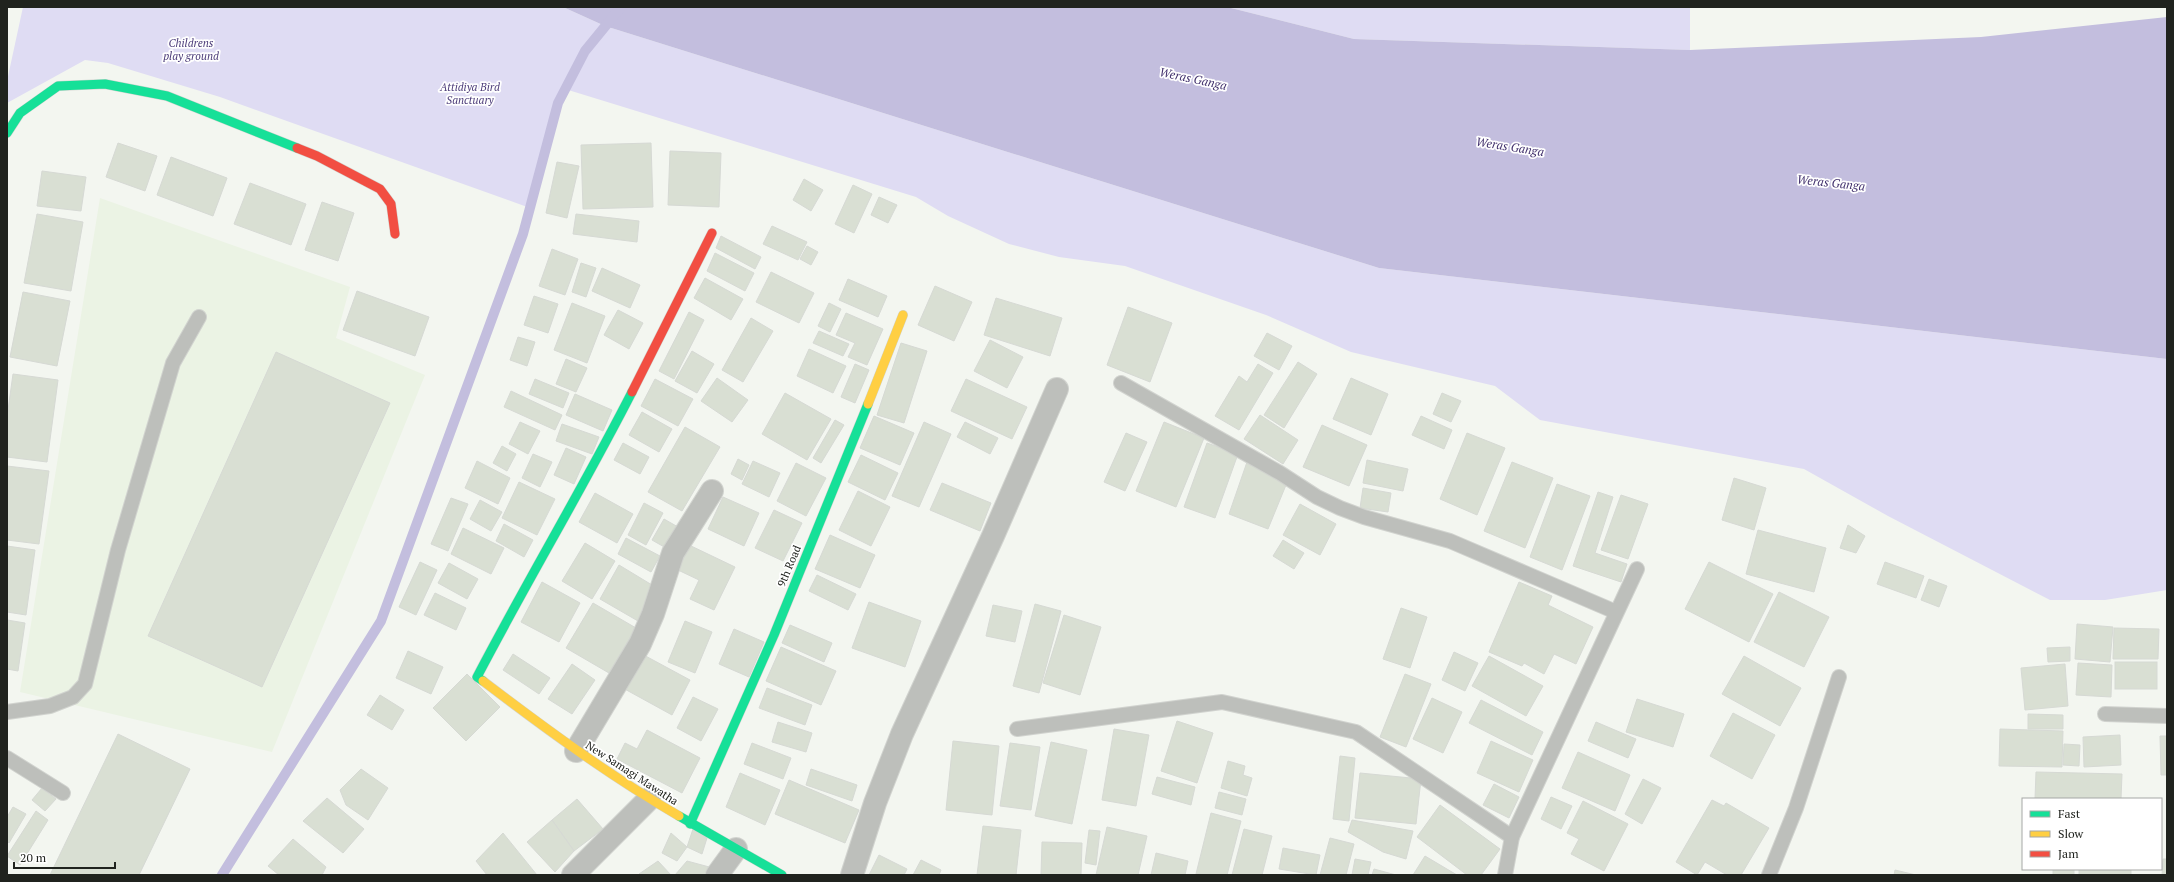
<svg xmlns="http://www.w3.org/2000/svg" width="2174" height="882" viewBox="0 0 2174 882" font-family="'PT Serif',serif">
  <rect width="100%" height="100%" fill="#f3f6f0"/>
  <path fill="#ebf3e4" d="M100,198l250,89 -14,51 89,37 -153,377 -252,-60z"/>
  <g fill="#dfdcf3">
    <path d="M23,7h540l42,19 774,242 788,91v231l-62,10h-55l-162,-84 -84,-47 -264,-49 -45,-34 -144,-34 -85,-37 -141,-49 -66,-9 -50,-13 -61,-28 -32,-19 -351,-108 -7,14 -28,105 -310,-111 -112,-34 -23,-3 -78,43v-22z"/>
    <path d="M1227,7h463v43l-336,-11z"/>
  </g>
  <path fill="#c3bede" d="M563,7h664l127,32 336,11 291,-13 186,-20v342l-788,-91 -774,-242z"/>
  <g fill="none" stroke-linecap="round" stroke-linejoin="round">
    <path stroke="#c3bede" stroke-width="10" d="M222,875l159,-254 142,-387 35,-131 27,-52 36,-44"/>
  </g>
  <g fill="#d9dfd3" stroke="#d6d9d4">
    <path d="M118,143l39,13 -12,35 -39,-14z"/>
    <path d="M651,143l2,64 -70,2 -2,-64z"/>
    <path d="M670,151l51,2 -2,54 -51,-2z"/>
    <path d="M171,157l56,21 -14,38 -56,-21z"/>
    <path d="M557,162l22,4 -12,52 -21,-5z"/>
    <path d="M42,171l44,6 -5,34 -44,-5z"/>
    <path d="M804,179l19,11 -12,21 -18,-11z"/>
    <path d="M250,183l56,21 -15,41 -57,-21z"/>
    <path d="M853,185l19,9 -18,39 -19,-9z"/>
    <path d="M879,197l18,8 -9,18 -17,-8z"/>
    <path d="M322,202l32,11 -16,48 -33,-11z"/>
    <path d="M37,214l46,8 -12,69 -47,-8z"/>
    <path d="M576,214l63,7 -2,21 -64,-8z"/>
    <path d="M772,226l35,16 -9,18 -35,-16z"/>
    <path d="M721,236l40,21 -6,12 -39,-21z"/>
    <path d="M807,246l11,6 -7,13 -11,-6z"/>
    <path d="M552,249l26,10 -13,36 -26,-9z"/>
    <path d="M715,253l39,20 -9,18 -38,-20z"/>
    <path d="M581,263l15,5 -10,29 -14,-5z"/>
    <path d="M602,268l38,17 -10,23 -38,-17z"/>
    <path d="M771,272l43,21 -15,30 -43,-21z"/>
    <path d="M705,278l38,21 -12,21 -37,-22z"/>
    <path d="M848,279l39,17 -9,21 -39,-17z"/>
    <path d="M935,286l37,16 -18,39 -36,-16z"/>
    <path d="M357,291l72,26 -14,39 -72,-26z"/>
    <path d="M23,292l47,9 -13,65 -47,-9z"/>
    <path d="M534,296l24,8 -10,29 -24,-8z"/>
    <path d="M996,298l66,20 -12,38 -66,-21z"/>
    <path d="M572,303l33,13 -18,47 -33,-13z"/>
    <path d="M829,303l12,6 -11,23 -12,-6z"/>
    <path d="M1128,307l44,16 -22,59 -43,-17z"/>
    <path d="M618,310l25,13 -14,26 -25,-14z"/>
    <path d="M689,312l15,8 -30,59 -15,-8z"/>
    <path d="M846,313l37,16 -16,36 -19,-8 7,-14 -19,-8z"/>
    <path d="M751,318l22,13 -30,51 -21,-12z"/>
    <path d="M819,331l30,13 -6,12 -30,-13z"/>
    <path d="M1267,333l25,13 -13,24 -25,-14z"/>
    <path d="M518,337l17,5 -8,24 -17,-6z"/>
    <path d="M990,340l33,17 -16,31 -33,-17z"/>
    <path d="M901,343l26,8 -23,72 -27,-8z"/>
    <path d="M809,349l37,17 -13,27 -36,-17z"/>
    <path d="M692,351l22,13 -17,29 -22,-12z"/>
    <path d="M276,352l114,51 -128,284 -114,-51z"/>
    <path d="M566,359l21,9 -11,24 -20,-8z"/>
    <path d="M1298,362l19,12 -33,54 -20,-13z"/>
    <path d="M855,364l14,6 -14,33 -14,-6z"/>
    <path d="M1258,364l15,9 -34,57 -24,-14 24,-40 8,6z"/>
    <path d="M13,374l45,6 -11,82 -40,-5v-40z"/>
    <path d="M717,378l31,22 -16,22 -31,-21z"/>
    <path d="M1351,378l37,16 -17,41 -38,-16z"/>
    <path d="M535,379l34,14 -6,15 -34,-14z"/>
    <path d="M655,379l38,20 -15,27 -37,-20z"/>
    <path d="M966,379l61,28 -15,32 -61,-28z"/>
    <path d="M511,391l51,24 -7,15 -51,-23z"/>
    <path d="M785,393l46,26 -24,41 -45,-26z"/>
    <path d="M1442,393l19,8 -10,21 -18,-8z"/>
    <path d="M575,394l37,16 -9,21 -37,-16z"/>
    <path d="M642,412l30,17 -13,23 -30,-17z"/>
    <path d="M1260,415l38,25 -15,24 -39,-25z"/>
    <path d="M874,416l40,17 -14,32 -40,-17z"/>
    <path d="M1421,416l31,14 -8,19 -32,-14z"/>
    <path d="M835,420l9,5 -23,38 -8,-5z"/>
    <path d="M520,422l20,9 -12,23 -19,-10z"/>
    <path d="M924,422l27,12 -32,73 -27,-11z"/>
    <path d="M965,422l33,16 -8,16 -33,-17z"/>
    <path d="M1164,422l40,16 -28,69 -40,-16z"/>
    <path d="M562,424l37,13 -7,17 -36,-13z"/>
    <path d="M1322,425l45,20 -18,41 -46,-19z"/>
    <path d="M685,427l35,20 -38,64 -34,-19z"/>
    <path d="M1126,433l21,9 -22,49 -21,-9z"/>
    <path d="M1467,433l38,15 -28,67 -37,-16z"/>
    <path d="M623,443l26,14 -9,17 -26,-14z"/>
    <path d="M1207,443l31,11 -23,64 -31,-11z"/>
    <path d="M502,446l14,8 -9,17 -14,-8z"/>
    <path d="M566,448l20,9 -12,27 -20,-9z"/>
    <path d="M533,454l19,8 -12,25 -18,-9z"/>
    <path d="M861,455l37,18 -13,27 -37,-18z"/>
    <path d="M738,459l11,6 -7,15 -11,-6z"/>
    <path d="M1367,460l41,9 -5,22 -40,-8z"/>
    <path d="M477,461l33,17 -12,26 -33,-16z"/>
    <path d="M753,461l27,12 -11,24 -27,-13z"/>
    <path d="M1247,462l39,23 -18,44 -39,-15z"/>
    <path d="M1512,462l41,16 -28,70 -41,-17z"/>
    <path d="M796,463l30,15 -20,38 -29,-15z"/>
    <path d="M7,466l42,5 -10,73 -32,-4z"/>
    <path d="M1734,478l32,10 -12,42 -32,-10z"/>
    <path d="M519,482l36,17 -18,36 -35,-17z"/>
    <path d="M942,483l49,20 -11,28 -50,-21z"/>
    <path d="M1557,484l33,12 -28,74 -32,-13z"/>
    <path d="M1363,488l28,5 -3,19 -28,-4z"/>
    <path d="M858,491l32,16 -19,39 -32,-16z"/>
    <path d="M1598,492l15,5 -18,56 32,11 -6,18 -48,-16z"/>
    <path d="M595,493l38,21 -16,29 -38,-21z"/>
    <path d="M1621,495l27,9 -20,55 -27,-9z"/>
    <path d="M723,497l36,16 -15,33 -36,-17z"/>
    <path d="M451,498l17,6 -20,47 -17,-7z"/>
    <path d="M480,500l22,12 -11,19 -21,-12z"/>
    <path d="M644,503l19,10 -17,32 -18,-10z"/>
    <path d="M1300,504l36,20 -16,31 -37,-20z"/>
    <path d="M774,510l28,13 -19,38 -28,-13z"/>
    <path d="M664,519l14,8 -12,21 -14,-8z"/>
    <path d="M504,524l29,16 -9,17 -28,-16z"/>
    <path d="M1848,525l17,11 -9,17 -16,-5z"/>
    <path d="M463,528l41,20 -13,26 -40,-20z"/>
    <path d="M1758,530l68,18 -12,44 -68,-18z"/>
    <path d="M830,535l45,20 -15,33 -45,-19z"/>
    <path d="M626,538l34,18 -9,16 -33,-18z"/>
    <path d="M1283,540l21,13 -10,16 -21,-13z"/>
    <path d="M585,543l30,18 -23,38 -30,-18z"/>
    <path d="M689,545l46,22 -21,43 -24,-11 9,-19 -21,-10z"/>
    <path d="M7,546l28,4 -9,65 -19,-3z"/>
    <path d="M420,562l17,8 -21,45 -17,-8z"/>
    <path d="M1709,562l64,32 -24,48 -64,-33z"/>
    <path d="M1885,562l39,14 -8,22 -39,-14z"/>
    <path d="M449,563l29,16 -11,20 -29,-16z"/>
    <path d="M619,565l38,23 -19,33 -38,-22z"/>
    <path d="M817,575l39,19 -8,16 -39,-19z"/>
    <path d="M1929,579l18,7 -8,21 -18,-7z"/>
    <path d="M542,582l38,21 -21,39 -38,-20z"/>
    <path d="M1519,582l33,14 -4,9 45,22 -17,37 -22,-10 -10,20 -20,-11 -2,3 -33,-14z"/>
    <path d="M1779,592l50,25 -25,50 -50,-25z"/>
    <path d="M435,593l31,15 -10,22 -32,-15z"/>
    <path d="M869,602l52,19 -16,46 -53,-19z"/>
    <path d="M593,603l43,25 -27,45 -43,-25z"/>
    <path d="M1035,604l26,7 -22,82 -26,-7z"/>
    <path d="M993,605l29,6 -7,31 -29,-6z"/>
    <path d="M1401,608l26,9 -17,51 -27,-9z"/>
    <path d="M1064,615l37,12 -21,68 -37,-12z"/>
    <path d="M7,620l18,3 -7,48 -11,-2z"/>
    <path d="M685,621l27,11 -17,41 -27,-11z"/>
    <path d="M2077,624l36,3 -3,35 -35,-3z"/>
    <path d="M790,625l42,18 -8,19 -42,-19z"/>
    <path d="M2114,628l45,1 -1,30h-45z"/>
    <path d="M734,629l30,13 -15,35 -30,-13z"/>
    <path d="M781,647l55,24 -15,34 -55,-24z"/>
    <path d="M2070,647v14l-22,1 -1,-14z"/>
    <path d="M408,651l35,16 -12,27 -35,-16z"/>
    <path d="M1454,652l24,11 -13,28 -23,-11z"/>
    <path d="M640,653l50,27 -18,35 -51,-28z"/>
    <path d="M513,654l37,24 -11,16 -36,-24z"/>
    <path d="M1489,656l54,30 -17,30 -54,-30z"/>
    <path d="M1744,656l57,32 -21,38 -58,-32z"/>
    <rect x="2115" y="662" width="42" height="27"/>
    <path d="M2078,663l34,2 -1,32 -35,-2z"/>
    <path d="M572,664l23,16 -23,34 -24,-15z"/>
    <path d="M2065,664l3,42 -43,4 -4,-42z"/>
    <path d="M467,674l33,33 -34,34 -33,-33z"/>
    <path d="M1405,674l26,10 -25,63 -26,-10z"/>
    <path d="M767,688l45,17 -7,20 -46,-17z"/>
    <path d="M380,695l24,15 -12,20 -25,-15z"/>
    <path d="M693,697l25,12 -17,32 -24,-13z"/>
    <path d="M1432,698l30,14 -19,41 -30,-14z"/>
    <path d="M1637,699l47,15 -11,33 -47,-15z"/>
    <path d="M1481,700l62,32 -11,23 -63,-32z"/>
    <path d="M1733,713l42,22 -23,44 -42,-23z"/>
    <path d="M2028,714l35,1v14h-35z"/>
    <path d="M1177,721l36,12 -16,50 -36,-12z"/>
    <path d="M778,722l34,11 -6,19 -34,-10z"/>
    <path d="M1596,722l40,17 -8,19 -40,-17z"/>
    <path d="M1114,729l35,6 -13,71 -34,-6z"/>
    <path d="M2000,729l63,2 -1,36 -63,-1z"/>
    <path d="M647,730l53,28 -18,35 -65,-34 8,-16 12,6z"/>
    <path d="M118,734l72,35 -51,106h-89z"/>
    <path d="M2120,735l1,30 -37,2 -1,-30z"/>
    <path d="M2160,736h7v39h-6z"/>
    <path d="M953,741l46,5 -7,69 -46,-5z"/>
    <path d="M1491,741l42,19 -14,32 -42,-19z"/>
    <path d="M1051,742l36,8 -15,74 -37,-8z"/>
    <path d="M752,743l39,15 -8,21 -39,-15z"/>
    <path d="M1010,743l30,4 -9,63 -31,-4z"/>
    <path d="M2064,744l16,1 -1,21 -16,-1z"/>
    <path d="M1578,752l52,23 -15,36 -53,-23z"/>
    <path d="M1340,756l15,2 -6,63 -16,-2z"/>
    <path d="M1228,761l17,5 -2,9 9,3 -5,18 -26,-8z"/>
    <path d="M361,769l27,19 -20,32 -22,-15 -6,-15z"/>
    <path d="M811,769l46,16 -5,16 -46,-16z"/>
    <path d="M2036,772l86,2 -1,25h-86z"/>
    <path d="M740,773l40,17 -15,35 -39,-18z"/>
    <path d="M1360,773l61,6 -5,45 -61,-6z"/>
    <path d="M1157,777l38,10 -4,18 -39,-11z"/>
    <path d="M1643,779l18,9 -19,36 -17,-10z"/>
    <path d="M789,780l70,30 -14,33 -70,-29z"/>
    <path d="M1494,784l25,13 -10,21 -26,-13z"/>
    <path d="M42,788l14,11 -11,12 -13,-11z"/>
    <path d="M1219,792l27,7 -4,16 -27,-7z"/>
    <path d="M1551,797l21,9 -11,23 -20,-10z"/>
    <path d="M327,798l37,31 -21,24 -40,-32z"/>
    <path d="M577,799l26,30 -29,22 -22,-31z"/>
    <path d="M1712,800l12,6 2,-3 43,25 -28,47h-14l-22,-13 -8,13 -21,-13z"/>
    <path d="M1583,801l45,23 -24,47 -33,-17 8,-15 -12,-6z"/>
    <path d="M1440,805l60,44 -19,26h-14l-50,-38z"/>
    <path d="M13,807l13,7 -17,29 -2,-2v-24z"/>
    <path d="M36,811l12,9 -28,45 -13,-9z"/>
    <path d="M1211,813l30,8 -14,54 -31,-1z"/>
    <path d="M552,820l22,31 -19,21 -28,-30z"/>
    <path d="M1352,820l61,11 -7,28 -23,-7 -35,-20z"/>
    <path d="M983,826l38,4 -5,45h-39z"/>
    <path d="M1107,827l40,9 -9,39h-42z"/>
    <path d="M693,829l14,9 -5,16 -15,-7z"/>
    <path d="M1244,829l28,7 -10,39h-30z"/>
    <path d="M1089,830l11,1 -4,34 -11,-2z"/>
    <path d="M503,833l34,42h-50l-11,-14z"/>
    <path d="M671,833l16,14 -10,14 -15,-8z"/>
    <path d="M1330,838l24,6 -8,31h-26z"/>
    <path d="M293,839l33,28 -4,8h-43l-11,-9z"/>
    <path d="M1042,842l40,1 -1,32h-40z"/>
    <path d="M1283,848l37,7 -4,20 -37,-6z"/>
    <path d="M1156,853l32,8 -3,14h-34z"/>
    <path d="M879,855l28,14 -3,6h-35z"/>
    <path d="M1425,856l32,19h-44z"/>
    <path d="M1355,859l16,3 -3,13h-16z"/>
    <path d="M2163,859h4v16h-5z"/>
    <path d="M921,860l20,10 -2,5h-26z"/>
    <path d="M658,861l13,14 -32,-1z"/>
    <path d="M687,861l26,7 -7,7h-31z"/>
    <path d="M1374,869l22,6h-24z"/>
    <rect x="2053" y="869" width="21" height="6"/>
    <rect x="2079" y="869" width="52" height="6"/>
    <path d="M1895,870l21,5h-22z"/>
  </g>
  <g fill="none" stroke-linecap="round" stroke-linejoin="round">
    <defs>
      <g id="lane">
        <path d="M1121,383l159,90 37,24 23,11 24,9 86,24 166,71"/>
        <path d="M7,712l43,-6 23,-9 12,-13 33,-134 55,-187 26,-46"/>
        <path d="M2105,714l62,2"/>
        <path d="M1017,729l205,-27 134,30 156,105"/>
        <path d="M7,758l56,35"/>
        <path d="M1505,875l7,-38 125,-268"/>
        <path d="M1769,875l27,-67 43,-131"/>
      </g>
      <g id="street">
        <path d="M576,751l64,-107 13,-30 20,-61 39,-62"/>
        <path d="M573,875l76,-76"/>
        <path d="M717,875l19,-26"/>
        <path d="M852,875l23,-72 27,-69 91,-198 64,-147"/>
      </g>
      <g id="fast">
        <path d="M7,133l13,-20 38,-27 47,-2 62,12 130,52"/>
        <path d="M483,681l-6,-4c50,-96 106,-189 155,-285"/>
        <path d="M679,816l103,59"/>
        <path d="M690,824l84,-189 94,-231"/>
      </g>
      <g id="slow">
        <path d="M868,404l35,-89"/>
        <path d="M483,681c63,48 127,95 196,135"/>
      </g>
      <g id="jam">
        <path d="M297,148l20,8 63,33 11,15 4,30"/>
        <path d="M632,392l80,-159"/>
      </g>
    </defs>
    <use href="#lane" stroke="#d1d3cf" stroke-width="16"/>
    <use href="#street" stroke="#d1d3cf" stroke-width="24"/>
    <use href="#fast" stroke="#d1d3cf" stroke-width="10"/>
    <use href="#slow" stroke="#d1d3cf" stroke-width="10"/>
    <use href="#jam" stroke="#d1d3cf" stroke-width="10"/>
    <use href="#lane" stroke="#bdbfbb" stroke-width="14"/>
    <use href="#street" stroke="#bdbfbb" stroke-width="22"/>
    <use href="#fast" stroke="#16e098" stroke-width="9"/>
    <use href="#slow" stroke="#ffcf43" stroke-width="9"/>
    <use href="#jam" stroke="#f24e42" stroke-width="9"/>
  </g>
  <g text-anchor="middle" stroke-width="3.5" stroke-linejoin="round" paint-order="stroke">
    <g font-size="11" font-style="italic" fill="#4b3b78" stroke="#fff">
      <text x="191" y="47">Childrens<tspan x="191" dy="13">play ground</tspan></text>
      <text x="470" y="91">Attidiya Bird<tspan x="470" dy="13">Sanctuary</tspan></text>
    </g>
    <g font-size="11" fill="#20231e" stroke="#fff">
      <text transform="translate(789 566) rotate(-67)" y="4">9th Road</text>
      <text transform="translate(632 773) rotate(33)" y="4">New Samagi Mawatha</text>
    </g>
    <g font-size="12" font-style="italic" fill="#41306c" stroke="#fff">
      <text transform="translate(1193 79) rotate(12)" y="4">Weras Ganga</text>
      <text transform="translate(1510 147) rotate(9)" y="4">Weras Ganga</text>
      <text transform="translate(1831 183) rotate(6)" y="4">Weras Ganga</text>
    </g>
  </g>
  <rect width="2174" height="882" fill="none" stroke="#20231e" stroke-width="16"/>
  <rect x="2022" y="798" width="140" height="72" fill="#ffffff" stroke="#a6a7a5"/>
  <rect x="2030" y="811" width="20" height="6" fill="#16e098" stroke="#a6a7a5"/>
  <text x="2058" y="818" font-size="12" fill="#20231e">Fast</text>
  <rect x="2030" y="831" width="20" height="6" fill="#ffcf43" stroke="#a6a7a5"/>
  <text x="2058" y="838" font-size="12" fill="#20231e">Slow</text>
  <rect x="2030" y="851" width="20" height="6" fill="#f24e42" stroke="#a6a7a5"/>
  <text x="2058" y="858" font-size="12" fill="#20231e">Jam</text>
  <path d="M14 862v6h101v-6" fill="none" stroke="#20231e" stroke-width="2"/>
  <text x="20" y="862" font-size="12" fill="#20231e" stroke="#ffffff" stroke-width="3" paint-order="stroke">20 m</text>
</svg>
